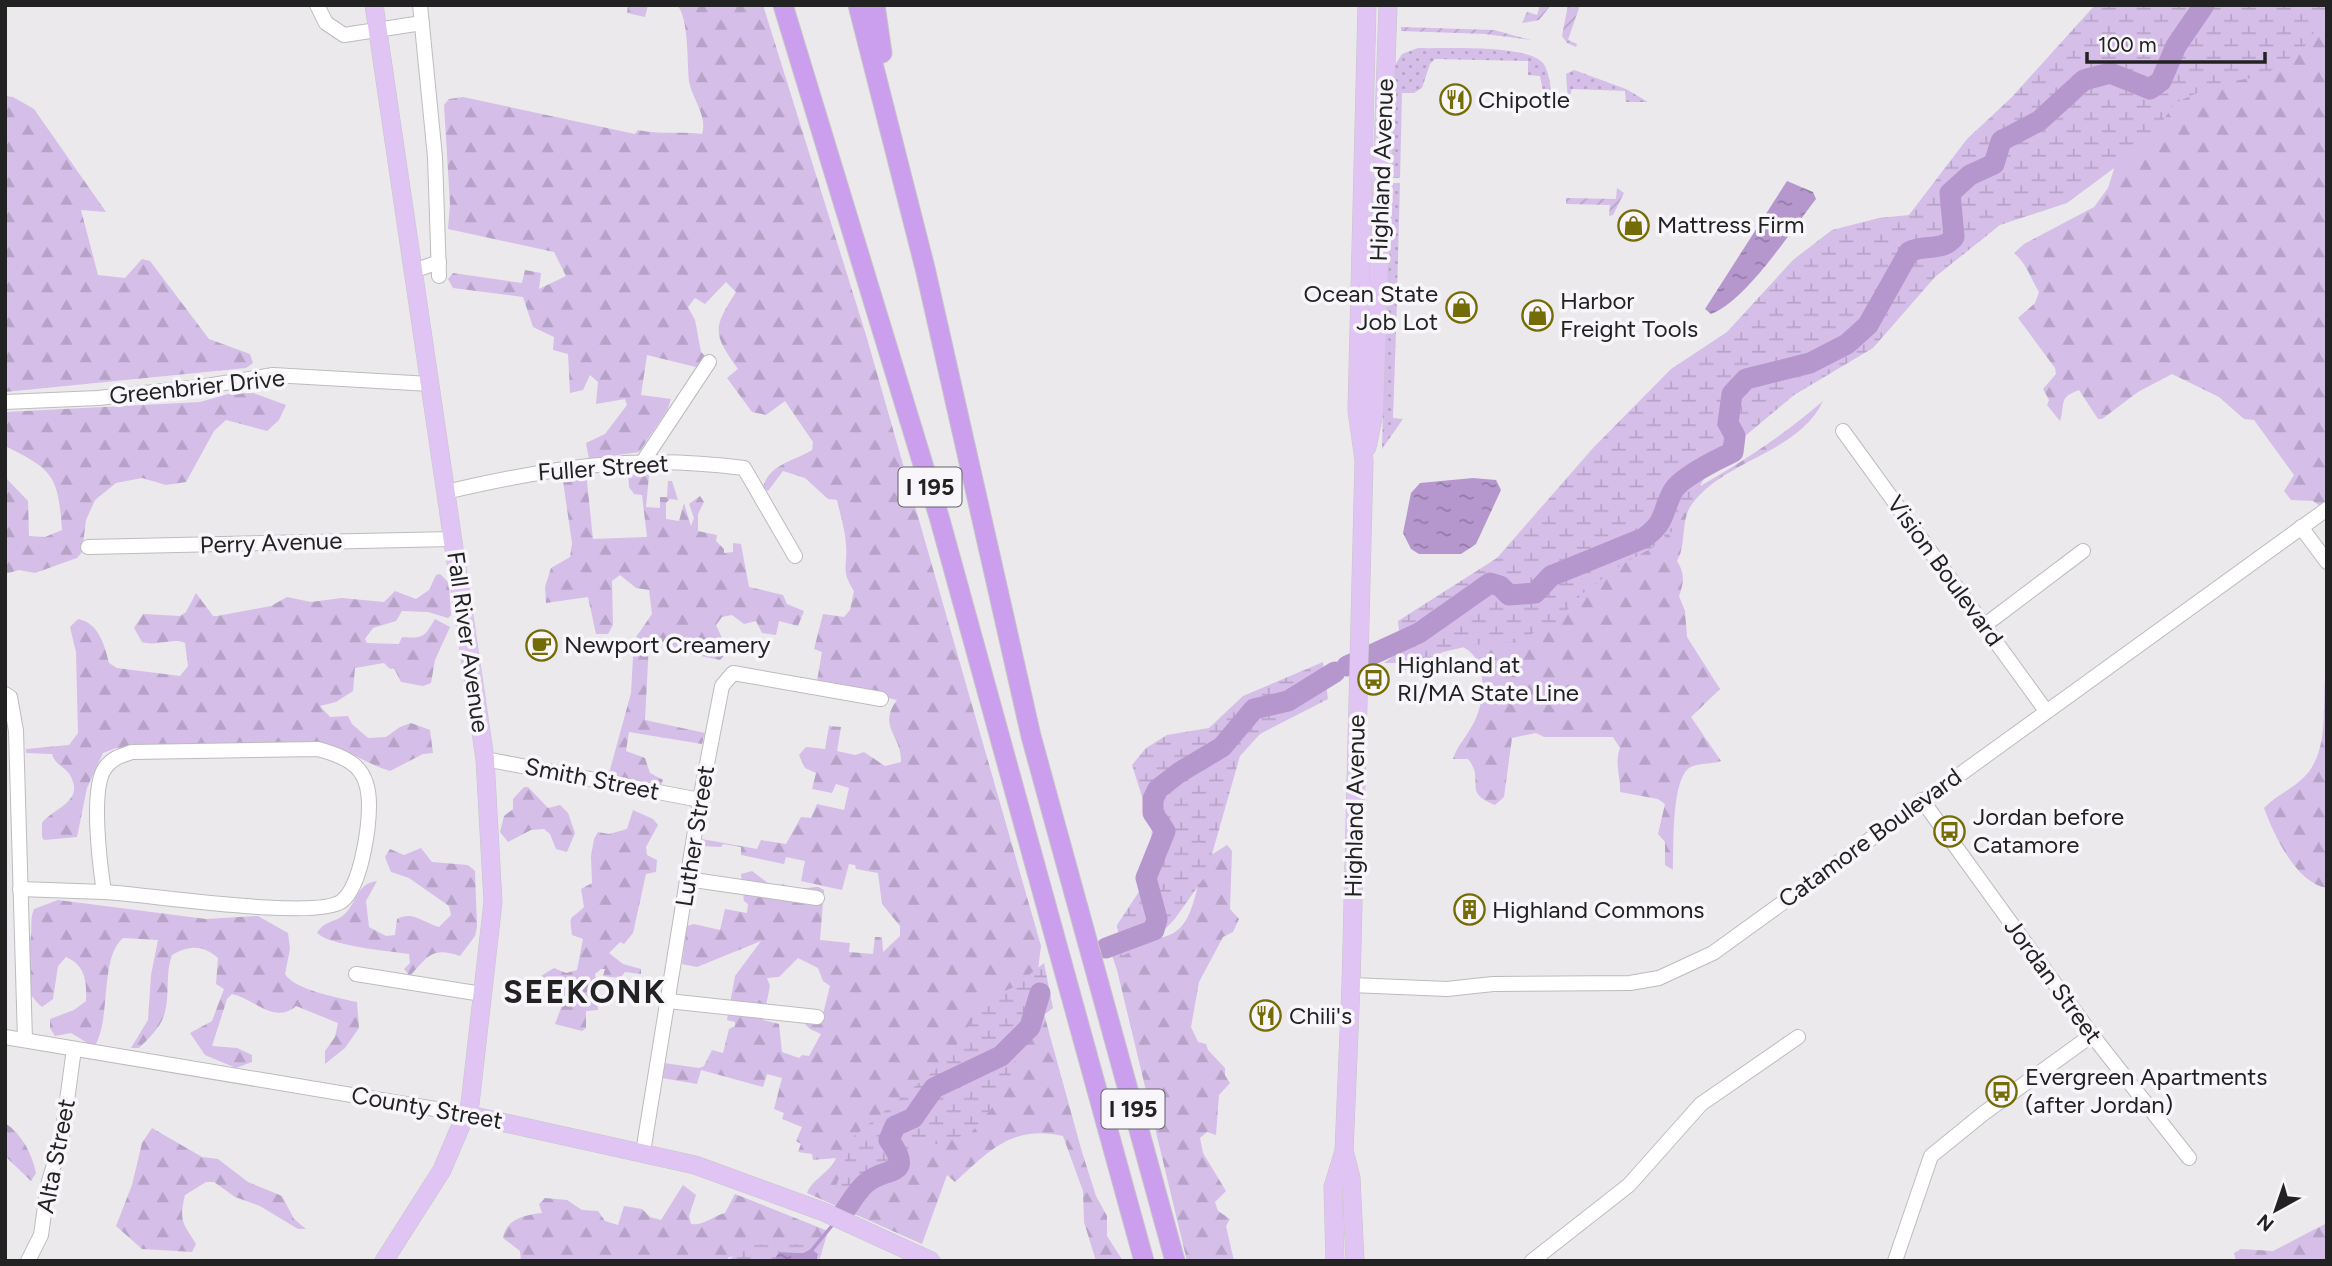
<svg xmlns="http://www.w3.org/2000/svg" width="2332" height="1266" viewBox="0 0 2332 1266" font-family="Figtree,sans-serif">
  <defs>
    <pattern id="grass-dots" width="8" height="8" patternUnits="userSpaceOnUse" patternTransform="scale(1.75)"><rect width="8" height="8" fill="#d5bee8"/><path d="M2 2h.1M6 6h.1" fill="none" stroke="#b7a3c7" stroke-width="1.8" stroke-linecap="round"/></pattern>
    <pattern id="forest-firs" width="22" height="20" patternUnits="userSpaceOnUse" patternTransform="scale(1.75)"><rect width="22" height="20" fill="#d5bee8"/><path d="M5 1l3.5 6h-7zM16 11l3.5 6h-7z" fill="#b7a3c7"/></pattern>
    <pattern id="wetland-marsh" width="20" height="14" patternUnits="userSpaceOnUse" patternTransform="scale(1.75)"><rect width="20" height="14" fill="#d5bee8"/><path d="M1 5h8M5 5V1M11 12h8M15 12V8" fill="none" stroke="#b7a3c7"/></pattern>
    <pattern id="garden-furrows" width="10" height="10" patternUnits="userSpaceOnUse" patternTransform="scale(1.75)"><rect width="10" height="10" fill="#d5bee8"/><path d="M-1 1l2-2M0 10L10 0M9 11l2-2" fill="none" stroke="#b7a3c7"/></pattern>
    <pattern id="water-ripples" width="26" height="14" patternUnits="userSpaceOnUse" patternTransform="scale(1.75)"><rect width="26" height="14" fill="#b597ce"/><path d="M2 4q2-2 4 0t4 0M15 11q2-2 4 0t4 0" fill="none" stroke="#937ba7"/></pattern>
  </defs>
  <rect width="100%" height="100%" fill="#ebe9ec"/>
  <g fill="url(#grass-dots)">
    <path d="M1418,48c26,1 108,-4 125,15 5,7 7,19 8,27l-8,1 -3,-15 -12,-1v-14l-93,-2 -5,5 -8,24 -8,5h-12l-2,85h-9l4,-113 7,-11z"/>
    <path d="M1574,70l52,19 22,13h-22l-1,-11 -53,-2 -4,11 -2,-26z"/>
    <path d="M1391,183h9l-3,112h-10z"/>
    <path d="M1386,301h11l-4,117 10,1 -21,30z"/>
  </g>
  <g fill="url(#forest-firs)" fill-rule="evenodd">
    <path d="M628,5h20l-3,12 -18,-4z"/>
    <path d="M677,5h86l103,330 175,611 -5,39 46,167 14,44 11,20v20l16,25h-27l-12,-39 -1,-31 -20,-55c-51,-11 -73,14 -108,46l-8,-7 -25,69 -115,-51c6,-15 23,-20 29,-35l-23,2 -1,-6 -14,-2 3,-8 -5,-3 6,-14 -20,-8 2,-6 -10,-4 8,-31 -15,-4 -4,13 -62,-17 -4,14 -35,-6 2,-15 35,5 5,-2 8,-16 11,3 6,-24 6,-3v-4l-8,-2 8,-44 26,-35 -64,26 -15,-3 5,-38 7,-2 26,6 5,-21 22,4 1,-9 -4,-3 -3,-27 11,-3 24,18 7,-5 12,5 23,-2 6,3 -4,50 30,3 -1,9 24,2 2,-17h7l1,15 17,-16v-10l-18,-22 -4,-31 -22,-4 -1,-4 -6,-1 -7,26 -41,-9 4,-20 -19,-4 -2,7 -43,-9v-8l-18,-3 -2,3 -20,-1 -2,-3 3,-4 55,10 4,-9 25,4 15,-27 10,1 6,-14 27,6 5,-22 -13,-4 -4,9 -20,-4 4,-16 -11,-5 -6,-13 7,-8 19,2 4,-23 12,1 -4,24 18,4 9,-3 21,14 16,-4c1,-27 -24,-35 -4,-62l-80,-19 5,-29 -8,-3 9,-35 21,3 6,-7 4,-19c-14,-22 -6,-24 -8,-47 -1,-15 -6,-30 -9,-44l-9,-1 -23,-21 -22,-7 -15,20 -5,-3c5,-24 32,-27 49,-38l1,-8 -28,-41 -19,14 -14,-3 -25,-34 11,-9c-26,-36 -25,-41 -2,-77l-10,-10 -21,22 -10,-6 -7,9 7,13 6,32 12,11 -5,7 -61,-15 -6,40 30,4 -3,10 -29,43 -50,7 -3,-16 19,-9 22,-29 -2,-6 -29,5 2,-22 -8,-7 -7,15 -13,3 -2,-39 -15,-4 1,-13 -21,-10 -10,-30 -70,-9 -5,-9 5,-6 69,10 3,-13 16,3 -2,16 27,-13 -12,-24 -106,-23 2,-25 -6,-99 5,-6 14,-2 172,37 3,-4c22,5 42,1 64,4 6,-18 -10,-35 -13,-53 -2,-18 0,-64 -12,-76zM798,958l20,10 5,13 7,5 -7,28 -23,5 10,10 11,5 -12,22 -7,-1 -3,3 -17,-6 -3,-28 -16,-4 7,-34 -3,-8 12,-1z"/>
    <path d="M2327,5v506l-14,-10 -22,-1 -7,-9 10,-16 -40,-55 -10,-1 -25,-22 -47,-23 -34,18 -36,27h-4l-19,-29c-22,8 -13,14 -19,31l-13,-16 2,-5 -6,-11 13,-15 -1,-6 -37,-50 17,-15 4,-11c-9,-14 -11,-27 -25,-39l10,-9 70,-37 14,-19 10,-32 30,-50z"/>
    <path d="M5,96l8,1 21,12 72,103 -25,-2 17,65 27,3 17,-19 8,2 59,78 41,15 3,9 -7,5 -241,24z"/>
    <path d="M253,393l33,12 -7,15 -12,11 -41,-11 -12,11 -28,51 -20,3 -24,-7 -26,5 -21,17 -9,20 -4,32 -5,6 -42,15 -16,-3 -14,4v-97l23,24 1,35 16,1 17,-7c-4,-54 -8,-60 -57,-84l1,-34 194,-10 28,-8z"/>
    <path d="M1823,401c-24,52 -98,58 -131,103 -12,16 -5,40 -15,57 8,12 7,22 2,35l6,15 2,26 33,52 -29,28 30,44c-10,4 -23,1 -32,7 -18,14 -15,80 -16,102l-8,-5v-23l-7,-8 7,-30 -7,-5 -38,-7c1,-15 -6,-28 0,-44l-7,-11h-69l-8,-4 -24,5 -8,59 -9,8c-34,-13 -9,-24 -27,-46h-15c4,-13 12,-20 19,-33 13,-21 18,-66 -9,-79 -6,-3 -15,-5 -21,-7l-35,23h-23c137,-102 309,-149 439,-262z"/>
    <path d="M650,465l-4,42 14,1v-11h7l1,-16h4l6,19 -8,-1 -4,4v16l13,2 5,-18 7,23 3,-8 -5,-14 11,-8 4,6 -6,12v17l19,4 -1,6 8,8v4l9,-1v-9l8,1 8,43 34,8 4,9 17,7 -6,15 -19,-5 -3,14 -14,-2 -6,-12 -12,3 -12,-9 -10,2 -6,8 12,26 -8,9 -43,-9 -7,-10 -21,2 -4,77 60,13 -3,11 -73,-12 -3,19 19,7 5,15 13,7 -4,10 -51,-13 23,-84 3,-53 18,-26 -3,-24 -13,-2 -16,-13 -8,6 1,44 -5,9h-12l-8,-37 -42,6 -1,-16 6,-19 19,-11 2,-14 -9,-62 10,-9h13l7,67 54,-2 -5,-42 -8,-1 -5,-7 -1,-18z"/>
    <path d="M440,574l9,9 2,32 -3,3 -20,-6 -26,-1 -6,10 -23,7 -8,11 2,4 32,1 3,-7c24,2 23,-2 33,-18l15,8 -15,33 -4,23 -8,3 -22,-4 -7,-14 -4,1 -6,-6 -29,5 -2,23 -17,11 -16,4 10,11 18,-1 4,8 16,14 18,-1 14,-10 11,-4 19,7 3,23 -10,1 -33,17c-21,-6 -37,-19 -58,-24l-216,1 -13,5 -16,35 -10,49 -33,3 -2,-3v-14c13,-16 43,-21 28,-48 -6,-9 -15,-10 -18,-21l-26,-1v-4l43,-4 9,-12 -2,-81 -6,-25 8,-8c21,4 27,27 31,44l8,5 63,8 8,-10 -3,-23c-12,-6 -28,4 -43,-1l-8,-14 9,-14 37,2 6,-4 10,-19 17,23h4l54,-10 16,-9 24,5 31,-4 42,4 11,-11 21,8 13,-9 7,-15z"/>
    <path d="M2327,663v225c-31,-5 -53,-53 -63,-80 12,-13 31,-20 43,-34 25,-30 13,-76 20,-111z"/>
    <path d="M524,787h4l20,21 12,-3 8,8 7,20 -8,19 -11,-3 -6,-15 -6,-5 -13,1 -23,12 -8,-10 4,-16 9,-7v-10z"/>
    <path d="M633,810l20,9 5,6 -12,22 1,8 10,5 -1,12 -10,2 -13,59 -9,11 -4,-2 -11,11 14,11 18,5v5l-16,-2 -5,6 -17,-2 2,-7h-4l-6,5 3,36 -12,1v17l-4,3 -27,-7 6,-16 -1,-13 -11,-6 3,-7 -11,-6 13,-8 12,5 11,-3 6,-31 -11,-4c-3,-22 -2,-14 12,-28l-3,-18 11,-6 -1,-27 3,-17 4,-7 11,2 18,-5z"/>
    <path d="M1227,845l5,6 -2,58 9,10 -6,13 -10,5 -24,45 -8,45 7,15 8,2 2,6 17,18v7l5,8 -11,12 -3,40 -9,-3 -7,6 3,15 23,38 -11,11 3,9 12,8 -4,7 8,35h-47l-70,-291 -11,-32c17,-7 31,0 48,0 42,0 40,-50 51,-79z"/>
    <path d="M421,848l11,14 36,3 7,6 2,56 -2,9 -15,20c-28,-9 -31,-1 -50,20l-6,-7 6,-6 -1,-9c-20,-3 -79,-8 -92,-21 6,-11 14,-10 24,-16 16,-10 13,-33 36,-36l-11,20 3,26 17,9 9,-1 2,-16c15,-9 27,4 42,8l12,-12 -2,-9 -40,-28 -18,-6 -6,-15 5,-8 14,6z"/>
    <path d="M58,900l148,19 52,-3 30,17 2,16 -5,25c8,15 53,24 72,28l2,26 -14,20 -20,16v-13l10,-14 3,-14 -42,-17c-22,19 -41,-7 -64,-12l-5,5 -15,47 25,2 15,7v7l-16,6 -31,-13 -15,-22 22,-12 12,-32 -8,-5 2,-26c-15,-13 -28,-13 -46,-3 -7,18 -2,38 -7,57 -3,14 -16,26 -26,36h-8l17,-28 3,-45 7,-35 -35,-2c-24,20 -11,82 -29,109l-23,-14 -16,3 -5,-8v-9l24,-9 12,-9c1,-20 -1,-36 -20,-44l-8,9 -5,33 -11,8c-25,-21 -15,-45 -11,-71 1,-10 -1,-18 3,-27z"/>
    <path d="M5,1123c17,11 27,31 31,50l-5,8 -26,-25z"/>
    <path d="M152,1128l50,29 16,2 30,23 34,14 12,23 12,10h-8l-38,-23 -25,-9 -21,-15h-8l-21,13c-6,26 -3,27 11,49l-4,8 -50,-3 -26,-23 16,-41 10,-42z"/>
    <path d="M683,1185l13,10 -7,21 2,8c12,2 22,-8 34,-11l10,-19 93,37 -9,30 -1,-7 4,-6 -93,9 -3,4h-205l-1,-10 -17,-13c3,-19 21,-23 39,-25l-3,-9 6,-6 22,2 15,10 16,1 7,10 13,4 6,-19 18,3 8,8 11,3z"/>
    <path d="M2327,1223v38h-91l-2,-8 7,-4 32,2z"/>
  </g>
  <g fill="url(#wetland-marsh)">
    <path d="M2095,5h232v8l-24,36 -40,27 -46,8 -42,19 -27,40 -81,60 -67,22 -65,52 -62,71 -79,47 -56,47 -29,28 -33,58 -24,20 -31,17 -38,28 -29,31 -41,18 -40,3 -30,7 -40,19 -5,-50 99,-63 96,-110 78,-79 56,-37 66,-72 39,-30 47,-12 30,-3 58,-76 44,-41z"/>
    <path d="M1323,662l5,37 -68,35 -20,22 -34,119 -32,45 -21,21 -31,15 -5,-31 31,-47 4,-50 -20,-63 14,-17 21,-13 42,-7 34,-32z"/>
    <path d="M1044,963l9,45 -16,12 -17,25 -10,31 -19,33 -20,24 -69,22 -44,53 -24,-16 19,-55 94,-77 39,-62 26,-10z"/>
    <path d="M819,1244l3,4 -4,6 -7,-5 -8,4 -24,-1 -6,9h-47l27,-16z"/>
  </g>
  <g fill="url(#garden-furrows)">
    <path d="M1540,5h11l-12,15 -17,3 5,-11 10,3z"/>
    <path d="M1568,5h12l-12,35 9,4 -1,3 -9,-4 -5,-7z"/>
    <path d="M1401,27l93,3 37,10 -46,-6 -84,-3z"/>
    <path d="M1617,188l7,5 -11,22 -4,1 1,-11 -44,-1v-6l50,1z"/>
  </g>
  <g fill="url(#water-ripples)">
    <path d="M1787,181l26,11 3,7c-25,32 -70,102 -105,115l-6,-5z"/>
    <path d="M1473,478l23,2 5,10 -25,54 -15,10h-42l-8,-5 -8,-16 8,-40 9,-10z"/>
    <path d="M811,1249l7,5 -1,7h-44l6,-9 24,1z"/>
  </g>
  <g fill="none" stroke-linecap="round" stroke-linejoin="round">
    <path stroke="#b597ce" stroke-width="3.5" d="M811,1251l24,-29"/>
    <g stroke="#b597ce" stroke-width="21">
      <path d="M1347,666l72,-33 71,-50 10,3 9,9 26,-2 16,-17 93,-38c23,-17 17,-25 29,-47 7,-13 45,-32 60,-39l2,-16 -7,-13 4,-29 14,-15 64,-16 37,-19 21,-19 41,-73c16,-8 34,0 45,-15l-4,-44 20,-18 24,-11 7,-23 38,-20 45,-41 26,-7 40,16 11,-8 15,-35 28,-41"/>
      <path d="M1106,948l48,-18 3,-11 -11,-41 19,-47 -12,-18v-14l5,-10 22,-17 42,-25 32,-38 34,-8 47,-29"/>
      <path d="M841,1216c8,-10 14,-23 24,-32 20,-19 51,-5 24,-44l6,-14 18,-8 21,-30 67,-32 29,-29 10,-34"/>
    </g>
    <defs>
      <g id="minor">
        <path d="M317,5l9,18 18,12 78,-12"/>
        <path d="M420,5l15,152 4,119"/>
        <path d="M413,271l26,-9"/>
        <path d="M5,402l93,-4 102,-11 73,-12 157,9"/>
        <path d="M1843,431l203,280"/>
        <path d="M644,460l65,-98"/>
        <path d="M446,492c107,-25 188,-38 298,-24l51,88"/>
        <path d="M2301,527l26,35"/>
        <path d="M88,547l365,-8"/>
        <path d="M1985,625l98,-74"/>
        <path d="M5,694l5,3 6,34 9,309"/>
        <path d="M485,759l215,41"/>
        <path d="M1922,800l170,235 97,123"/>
        <path d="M687,879l130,19"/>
        <path d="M20,889l84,3c-4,-26 -14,-103 1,-124 7,-10 15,-12 27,-16l186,-3c33,9 51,19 51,56 0,24 -8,81 -27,96 -25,20 -196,-7 -238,-9"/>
        <path d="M356,974l126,20"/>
        <path d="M1351,985l96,4 46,-5 137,-1 29,-5 54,-25 614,-444"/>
        <path d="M668,1001l149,16"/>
        <path d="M5,1037l460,77"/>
        <path d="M643,1152l57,-352 22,-114 11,-13 148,26"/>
        <path d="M28,1261l13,-26 7,-50 14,-48 12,-88"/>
        <path d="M1532,1261l97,-76 72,-81 97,-67"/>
        <path d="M1895,1261l36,-105 53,-43 108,-78"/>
      </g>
      <g id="major">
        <path d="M374,5l111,754 8,143 -23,202 -28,66 -58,91"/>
        <path d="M1367,447l7,-34 14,-408"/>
        <path d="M465,1114l230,51 129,47 107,49"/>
        <path d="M1344,1151l7,27 4,83"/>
        <path d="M1335,1261l-2,-74 11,-36 7,-166 13,-525 -7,-49 10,-406"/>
      </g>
      <g id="highway">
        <path d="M783,5l157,515 204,741"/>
        <path d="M858,5l67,263 106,468 144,525"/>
        <path d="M875,5l7,48"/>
      </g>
    </defs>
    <use href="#minor" stroke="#bdbbbf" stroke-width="16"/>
    <use href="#major" stroke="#c6c6c6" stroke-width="19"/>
    <use href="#highway" stroke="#c6c6c6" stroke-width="21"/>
    <use href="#minor" stroke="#fff" stroke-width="14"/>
    <use href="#major" stroke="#e0c5f4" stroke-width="18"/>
    <use href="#highway" stroke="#cb9fed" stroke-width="19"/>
  </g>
  <defs>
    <symbol id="restaurant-ring" viewBox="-11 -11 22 22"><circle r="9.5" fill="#f8f6fa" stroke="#746c06" stroke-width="1.5"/><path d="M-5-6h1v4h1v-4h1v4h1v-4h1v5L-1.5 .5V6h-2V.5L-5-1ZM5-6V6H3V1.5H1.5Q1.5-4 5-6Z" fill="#746c06"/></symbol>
    <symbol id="shop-ring" viewBox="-11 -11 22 22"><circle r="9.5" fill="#f8f6fa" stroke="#746c06" stroke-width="1.5"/><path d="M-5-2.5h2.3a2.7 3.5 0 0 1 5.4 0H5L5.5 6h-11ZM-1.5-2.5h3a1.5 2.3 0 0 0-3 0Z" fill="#746c06"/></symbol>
    <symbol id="cafe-ring" viewBox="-11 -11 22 22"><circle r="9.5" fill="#f8f6fa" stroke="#746c06" stroke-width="1.5"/><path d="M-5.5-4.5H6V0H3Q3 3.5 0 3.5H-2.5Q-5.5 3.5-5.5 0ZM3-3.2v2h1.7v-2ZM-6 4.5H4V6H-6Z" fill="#746c06"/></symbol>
    <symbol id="bus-ring" viewBox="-11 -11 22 22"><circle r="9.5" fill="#f8f6fa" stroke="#746c06" stroke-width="1.5"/><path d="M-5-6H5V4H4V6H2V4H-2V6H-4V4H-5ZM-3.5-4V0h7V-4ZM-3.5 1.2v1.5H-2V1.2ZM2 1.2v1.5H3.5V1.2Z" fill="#746c06"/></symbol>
    <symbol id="building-ring" viewBox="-11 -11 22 22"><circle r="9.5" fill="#f8f6fa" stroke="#746c06" stroke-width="1.5"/><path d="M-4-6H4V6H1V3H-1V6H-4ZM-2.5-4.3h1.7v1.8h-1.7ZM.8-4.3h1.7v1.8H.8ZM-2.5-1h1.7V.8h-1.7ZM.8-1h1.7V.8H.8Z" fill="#746c06"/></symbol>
  </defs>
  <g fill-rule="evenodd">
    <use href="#restaurant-ring" x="1438" y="82" width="35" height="35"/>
    <use href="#shop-ring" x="1616" y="208" width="35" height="35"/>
    <use href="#shop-ring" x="1444" y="290" width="35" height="35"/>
    <use href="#shop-ring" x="1520" y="298" width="35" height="35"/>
    <use href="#cafe-ring" x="524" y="628" width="35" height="35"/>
    <use href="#bus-ring" x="1356" y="662" width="35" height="35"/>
    <use href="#bus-ring" x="1932" y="814" width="35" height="35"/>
    <use href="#building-ring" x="1452" y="892" width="35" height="35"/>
    <use href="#restaurant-ring" x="1248" y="998" width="35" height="35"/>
    <use href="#bus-ring" x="1984" y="1074" width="35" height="35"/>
  </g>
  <g text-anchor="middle" stroke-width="7" stroke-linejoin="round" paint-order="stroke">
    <g fill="#f8f6fa" stroke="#636264" stroke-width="2">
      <rect x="898.5" y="467.5" width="63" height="39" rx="5"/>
      <rect x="1101.5" y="1089.5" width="63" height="39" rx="5"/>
    </g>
    <g font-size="23" font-weight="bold" fill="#232223">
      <text x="930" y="495">I 195</text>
      <text x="1133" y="1117">I 195</text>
    </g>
    <g font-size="24" fill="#232223" stroke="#f8f6fa" text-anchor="start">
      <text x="1478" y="108">Chipotle</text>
      <text x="1657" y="233">Mattress Firm</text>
      <text x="1438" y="302" text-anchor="end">Ocean State<tspan x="1438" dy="28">Job Lot</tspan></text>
      <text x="1560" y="309">Harbor<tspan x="1560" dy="28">Freight Tools</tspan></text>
      <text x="564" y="653">Newport Creamery</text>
      <text x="1397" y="673">Highland at<tspan x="1397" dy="28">RI/MA State Line</tspan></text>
      <text x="1973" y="825">Jordan before<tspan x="1973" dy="28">Catamore</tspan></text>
      <text x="1492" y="918">Highland Commons</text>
      <text x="1289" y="1024">Chili's</text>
      <text x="2025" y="1085">Evergreen Apartments<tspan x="2025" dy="28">(after Jordan)</tspan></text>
    </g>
    <g font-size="24" fill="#232223" stroke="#f8f6fa">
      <text transform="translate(1382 170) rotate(-88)" y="8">Highland Avenue</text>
      <text transform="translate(197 387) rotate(-6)" y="8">Greenbrier Drive</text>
      <text transform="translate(603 468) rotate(-4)" y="8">Fuller Street</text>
      <text transform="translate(271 543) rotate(-2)" y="8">Perry Avenue</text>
      <text transform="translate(1945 571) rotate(54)" y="8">Vision Boulevard</text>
      <text transform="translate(468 642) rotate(82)" y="8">Fall River Avenue</text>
      <text transform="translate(592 779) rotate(11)" y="8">Smith Street</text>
      <text transform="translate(1355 806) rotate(-89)" y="8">Highland Avenue</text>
      <text transform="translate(695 836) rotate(-81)" y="8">Luther Street</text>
      <text transform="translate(1870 838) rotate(-36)" y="8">Catamore Boulevard</text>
      <text transform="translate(2053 981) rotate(54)" y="8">Jordan Street</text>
      <text transform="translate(427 1108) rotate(10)" y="8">County Street</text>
      <text transform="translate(56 1156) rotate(-79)" y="8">Alta Street</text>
    </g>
    <g font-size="32" font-weight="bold" letter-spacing="2" fill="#232223" stroke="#f8f6fa">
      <text x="585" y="1003">SEEKONK</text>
    </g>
  </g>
  <rect width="2332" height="1266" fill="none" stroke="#232223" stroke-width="14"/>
  <g transform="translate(2276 1210) rotate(220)" stroke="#f8f6fa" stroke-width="5" paint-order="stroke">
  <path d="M0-5L12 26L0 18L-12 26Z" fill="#232223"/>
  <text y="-10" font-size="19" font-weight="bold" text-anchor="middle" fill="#232223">N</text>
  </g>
  <path d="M2087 52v10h178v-10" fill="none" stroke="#232223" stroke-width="3.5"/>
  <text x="2098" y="52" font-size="21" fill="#232223" stroke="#f8f6fa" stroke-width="5" paint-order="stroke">100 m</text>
</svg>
